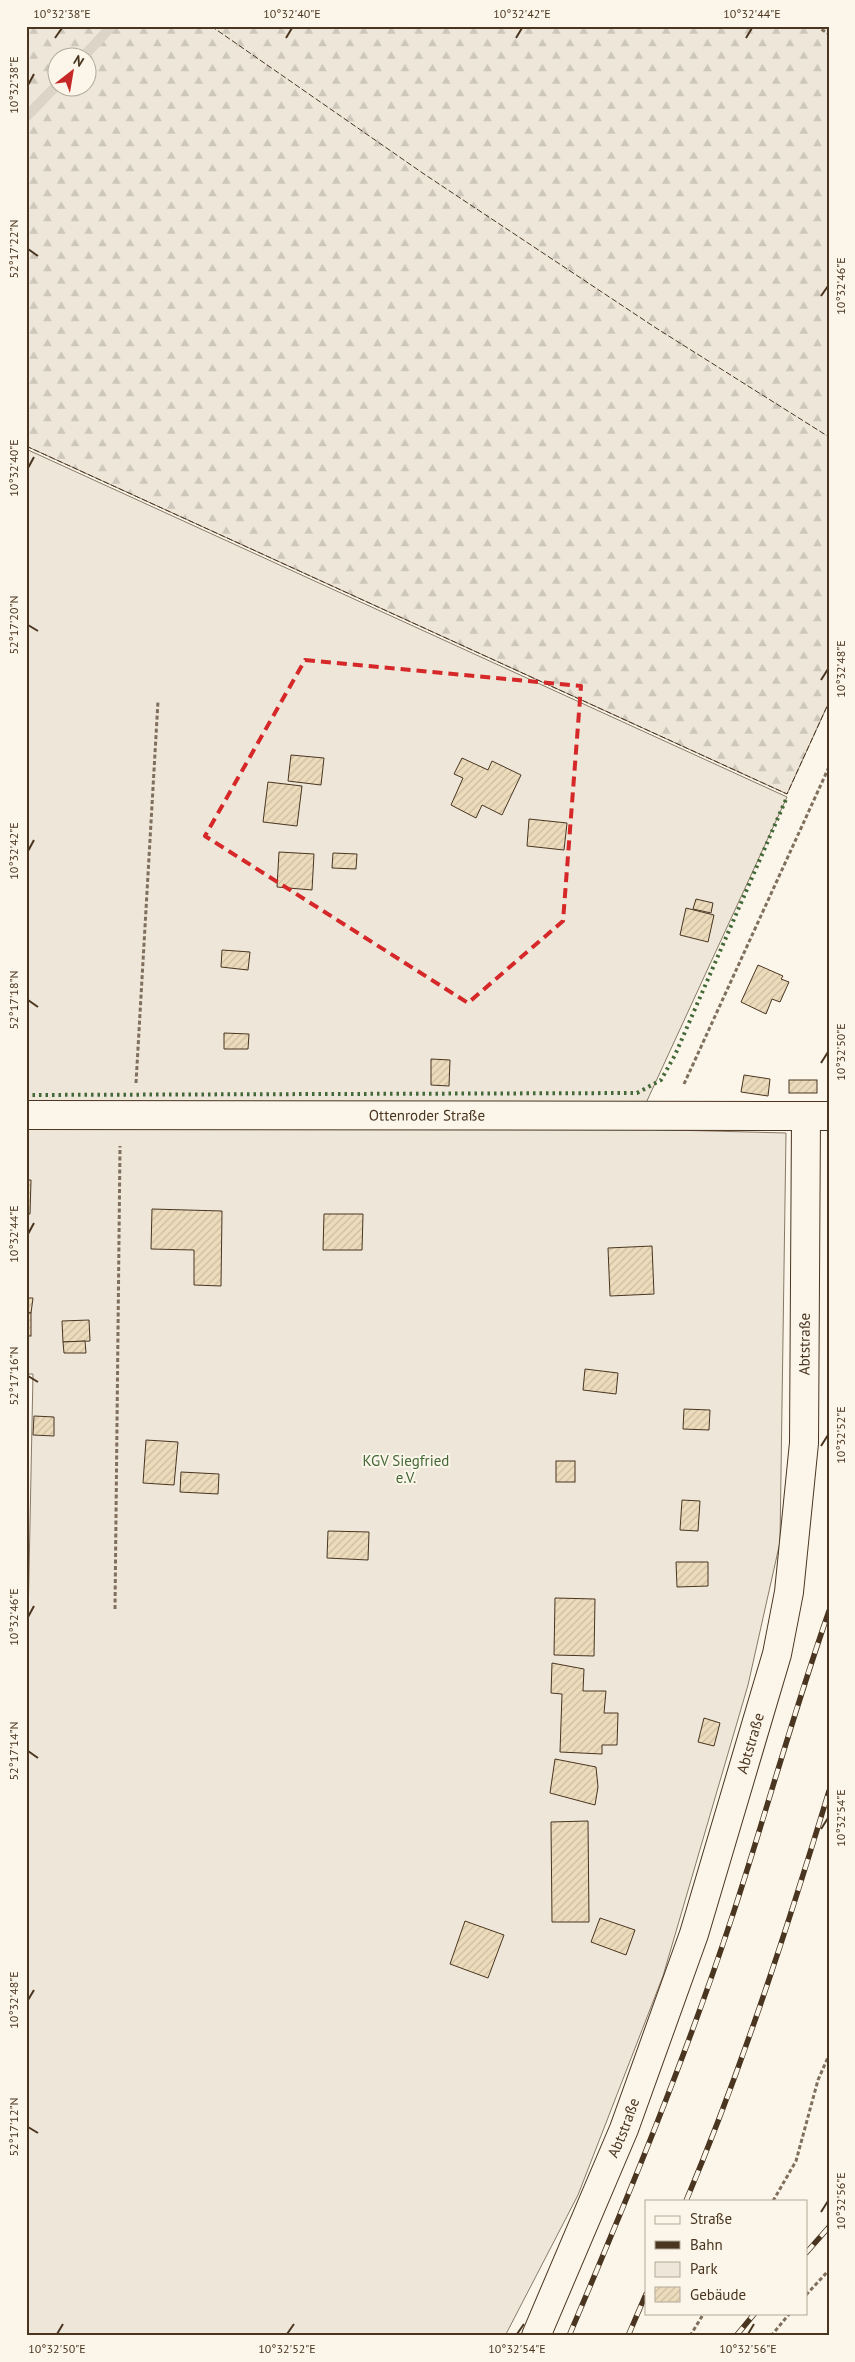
<svg xmlns="http://www.w3.org/2000/svg" width="855" height="2362" viewBox="0 0 855 2362" font-family="'PT Sans',sans-serif">
  <defs>
    <pattern id="forest-firs" width="22" height="20" patternUnits="userSpaceOnUse" patternTransform="scale(1.25)"><rect width="22" height="20" fill="#ede6d9"/><path d="M5 1l3.5 6h-7zM16 11l3.5 6h-7z" fill="#cdc6ba"/></pattern>
    <pattern id="building-hatch" width="6" height="6" patternUnits="userSpaceOnUse" patternTransform="scale(1.25)"><rect width="6" height="6" fill="#ecdcbc"/><path d="M-1 1l2-2M0 6l6-6M5 7l2-2" fill="none" stroke="#ccbda1"/></pattern>
  </defs>
  <rect width="100%" height="100%" fill="#fbf6e9"/>
  <path fill="#ede6d9" stroke="#887966" d="M26,449l761,348 -153,332 152,4 -6,409 -32,143 -85,291 -85,219 -73,141h-479v-614l7,-348h-7z"/>
  <path fill="url(#forest-firs)" stroke="#887966" fill-rule="evenodd" d="M26,26h803v676l-42,92 -761,-348zM58,58h30v30h-30z"/>
  <g fill="none" stroke-linecap="round" stroke-linejoin="round">
    <g stroke="#dcd4c6" stroke-width="10">
      <path d="M82,58l30,-32"/>
      <path d="M26,117l32,-33"/>
    </g>
  </g>
  <g fill="url(#building-hatch)" stroke="#4a3520">
    <path d="M291,755l33,3 -3,27 -33,-4z"/>
    <path d="M462,758l26,12 4,-9 29,14 -19,40 -20,-10 -6,13 -25,-13 12,-27 -9,-4z"/>
    <path d="M268,782l34,4 -5,40 -34,-4z"/>
    <path d="M529,819l38,4 -3,27 -37,-4z"/>
    <path d="M279,852l35,2 -2,36 -35,-3z"/>
    <path d="M333,853l24,1 -1,15 -24,-1z"/>
    <path d="M696,899l17,4 -2,10 -18,-4z"/>
    <path d="M686,908l28,7 -6,27 -28,-7z"/>
    <path d="M222,950l28,2 -2,18 -27,-3z"/>
    <path d="M758,965l25,11 -2,3 8,3 -9,20 -8,-3 -6,15 -25,-12z"/>
    <path d="M224,1033l25,1 -1,15h-24z"/>
    <path d="M431,1059l19,1 -1,26 -18,-1z"/>
    <path d="M744,1075l26,4 -2,17 -27,-4z"/>
    <rect x="789" y="1080" width="28" height="13"/>
    <path d="M26,1180h5l-1,34h-4z"/>
    <path d="M152,1209l70,2 -1,75 -27,-1v-35l-43,-1z"/>
    <path d="M324,1214h39l-1,36h-39z"/>
    <path d="M652,1246l2,48 -44,2 -2,-48z"/>
    <path d="M26,1298h7l-2,15h-5z"/>
    <rect x="26" y="1313" width="5" height="23"/>
    <path d="M89,1320l1,21 -27,1 -1,-21z"/>
    <path d="M85,1341l1,12h-22l-1,-11z"/>
    <path d="M585,1369l33,4 -2,21 -33,-4z"/>
    <path d="M684,1409l26,1 -1,20 -26,-1z"/>
    <path d="M34,1416l20,1v19l-21,-1z"/>
    <path d="M146,1440l32,2 -4,43 -31,-2z"/>
    <rect x="556" y="1461" width="19" height="21"/>
    <path d="M181,1472l38,2 -1,20 -38,-2z"/>
    <path d="M682,1500l18,1 -2,30 -18,-1z"/>
    <path d="M328,1531l41,1 -1,28 -41,-2z"/>
    <path d="M676,1562h32v24l-31,1z"/>
    <path d="M555,1598l40,1 -1,57 -40,-1z"/>
    <path d="M552,1663l32,6 -1,22h23l-2,22h14l-1,32h-15v9l-42,-2 2,-58 -11,-1z"/>
    <path d="M704,1718l16,5 -6,23 -16,-4z"/>
    <path d="M555,1759l41,8 2,20 -3,18 -45,-12z"/>
    <path d="M588,1821l1,101h-37l-1,-100z"/>
    <path d="M600,1918l35,12 -9,25 -35,-13z"/>
    <path d="M465,1921l39,14 -16,43 -38,-14z"/>
  </g>
  <g fill="none" stroke-linecap="round" stroke-linejoin="round">
    <defs>
      <g id="minor">
        <path id="s1" d="M26,1115l803,1"/>
        <path id="s2" d="M536,2336l88,-207 70,-195 83,-280 12,-62 15,-149 2,-326"/>
      </g>
    </defs>
    <use href="#minor" stroke="#4a3520" stroke-width="30"/>
    <g stroke="#7f6f5c" stroke-width="3" stroke-dasharray="4 2.5" stroke-linecap="butt">
      <path d="M816,26l13,8"/>
      <path d="M136,1083l22,-382"/>
      <path d="M684,1084l145,-317"/>
      <path d="M115,1609l5,-463"/>
      <path d="M773,2201l23,-40 22,-81 11,-25"/>
      <path d="M806,2295l23,-25"/>
      <path d="M690,2336l14,-23"/>
      <path d="M771,2336l19,-23"/>
    </g>
    <use href="#minor" stroke="#fbf6e9" stroke-width="28"/>
    <defs>
      <g id="rail">
        <path d="M686,2201c56,-133 101,-272 143,-410"/>
        <path d="M806,2253l23,-26"/>
        <path d="M569,2336c59,-139 117,-279 164,-422 33,-101 61,-203 96,-303"/>
        <path d="M628,2336l18,-42"/>
        <path d="M736,2336l19,-23"/>
      </g>
    </defs>
    <use href="#rail" stroke="#4a3520" stroke-width="5.5"/>
    <use href="#rail" stroke="#fbf6e9" stroke-width="4" stroke-dasharray="11" stroke-linecap="butt"/>
    <path stroke="#436837" stroke-width="4" stroke-dasharray="2.5 4" stroke-linecap="butt" d="M26,1095l611,-2 24,-13 14,-25 112,-258"/>
    <g stroke="#4a3520" stroke-width="1" stroke-dasharray="6 2.5" stroke-linecap="butt">
      <path d="M211,26l213,148 232,154 173,109"/>
      <path d="M26,446l761,348 42,-92"/>
    </g>
  </g>
  <path fill="none" stroke="#d62828" stroke-width="4" stroke-dasharray="10 6" stroke-linejoin="round" d="M305,660l276,26 -18,235 -95,82 -263,-167z"/>
  <path fill="none" stroke="#4a3520" stroke-width="2" d="M55,38l7,-10M286,38l6,-10M516,38l6,-10M746,38l6,-10M28,85l6,-11M28,249l10,7M821,296l7,-10M28,468l6,-11M28,625l10,6M821,680l7,-11M28,851l6,-11M28,1000l10,7M821,1063l7,-11M28,1234l6,-11M28,1376l10,6M821,1446l7,-11M28,1617l6,-11M28,1751l10,7M821,1829l7,-11M28,2000l6,-10M28,2127l10,6M821,2212l7,-11M57,2334l6,-10M287,2334l7,-10M517,2334l7,-10M748,2334l6,-10"/>
  <g text-anchor="middle" stroke-width="4" stroke-linejoin="round" paint-order="stroke">
    <g font-size="15" fill="#4a3520" stroke="#fbf6e9">
      <text dy="5" stroke="none"><textPath href="#s1" startOffset="401">Ottenroder Straße</textPath></text>
      <text dy="5" stroke="none"><textPath href="#s2" startOffset="1036">Abtstraße</textPath></text>
      <text dy="5" stroke="none"><textPath href="#s2" startOffset="631">Abtstraße</textPath></text>
      <text dy="5" stroke="none"><textPath href="#s2" startOffset="226">Abtstraße</textPath></text>
    </g>
    <g font-size="15" fill="#436837" stroke="#fbf6e9">
      <text x="406" y="1466">KGV Siegfried<tspan x="406" dy="17">e.V.</tspan></text>
    </g>
  </g>
  <rect width="855" height="2362" fill="none" stroke="#fbf6e9" stroke-width="55"/>
  <rect x="645" y="2200" width="162" height="115" fill="#fbf6e9" stroke="#b4a999"/>
  <rect x="655" y="2216" width="25" height="8" fill="#fbf6e9" stroke="#b4a999"/>
  <text x="690" y="2224" font-size="15" fill="#4a3520">Straße</text>
  <rect x="655" y="2241" width="25" height="8" fill="#4a3520" stroke="#b4a999"/>
  <text x="690" y="2250" font-size="15" fill="#4a3520">Bahn</text>
  <rect x="655" y="2262" width="25" height="15" fill="#ede6d9" stroke="#b4a999"/>
  <text x="690" y="2274" font-size="15" fill="#4a3520">Park</text>
  <rect x="655" y="2287" width="25" height="15" fill="url(#building-hatch)" stroke="#b4a999"/>
  <text x="690" y="2300" font-size="15" fill="#4a3520">Gebäude</text>
  <g transform="translate(72 72) rotate(31)"><circle r="24" fill="#fbf6e9" stroke="#b4a999"/>
  <path d="M0-4L9 19L0 12L-9 19Z" fill="#c62828"/>
  <text y="-8" font-size="14" font-weight="bold" text-anchor="middle" fill="#4a3520">N</text>
  </g>
  <rect x="28" y="28" width="800" height="2306" fill="none" stroke="#4a3520" stroke-width="2"/>
  <g font-size="12" text-anchor="middle" fill="#4a3520">
    <text x="62" y="18">10°32'38"E</text>
    <text x="292" y="18">10°32'40"E</text>
    <text x="522" y="18">10°32'42"E</text>
    <text x="752" y="18">10°32'44"E</text>
    <text transform="translate(14 85) rotate(-90)" y="4">10°32'38"E</text>
    <text transform="translate(14 249) rotate(-90)" y="4">52°17'22"N</text>
    <text transform="translate(841 286) rotate(-90)" y="4">10°32'46"E</text>
    <text transform="translate(14 468) rotate(-90)" y="4">10°32'40"E</text>
    <text transform="translate(14 625) rotate(-90)" y="4">52°17'20"N</text>
    <text transform="translate(841 669) rotate(-90)" y="4">10°32'48"E</text>
    <text transform="translate(14 851) rotate(-90)" y="4">10°32'42"E</text>
    <text transform="translate(14 1000) rotate(-90)" y="4">52°17'18"N</text>
    <text transform="translate(841 1052) rotate(-90)" y="4">10°32'50"E</text>
    <text transform="translate(14 1234) rotate(-90)" y="4">10°32'44"E</text>
    <text transform="translate(14 1376) rotate(-90)" y="4">52°17'16"N</text>
    <text transform="translate(841 1435) rotate(-90)" y="4">10°32'52"E</text>
    <text transform="translate(14 1617) rotate(-90)" y="4">10°32'46"E</text>
    <text transform="translate(14 1751) rotate(-90)" y="4">52°17'14"N</text>
    <text transform="translate(841 1818) rotate(-90)" y="4">10°32'54"E</text>
    <text transform="translate(14 2000) rotate(-90)" y="4">10°32'48"E</text>
    <text transform="translate(14 2127) rotate(-90)" y="4">52°17'12"N</text>
    <text transform="translate(841 2201) rotate(-90)" y="4">10°32'56"E</text>
    <text x="57" y="2353">10°32'50"E</text>
    <text x="287" y="2353">10°32'52"E</text>
    <text x="517" y="2353">10°32'54"E</text>
    <text x="748" y="2353">10°32'56"E</text>
  </g>
</svg>
